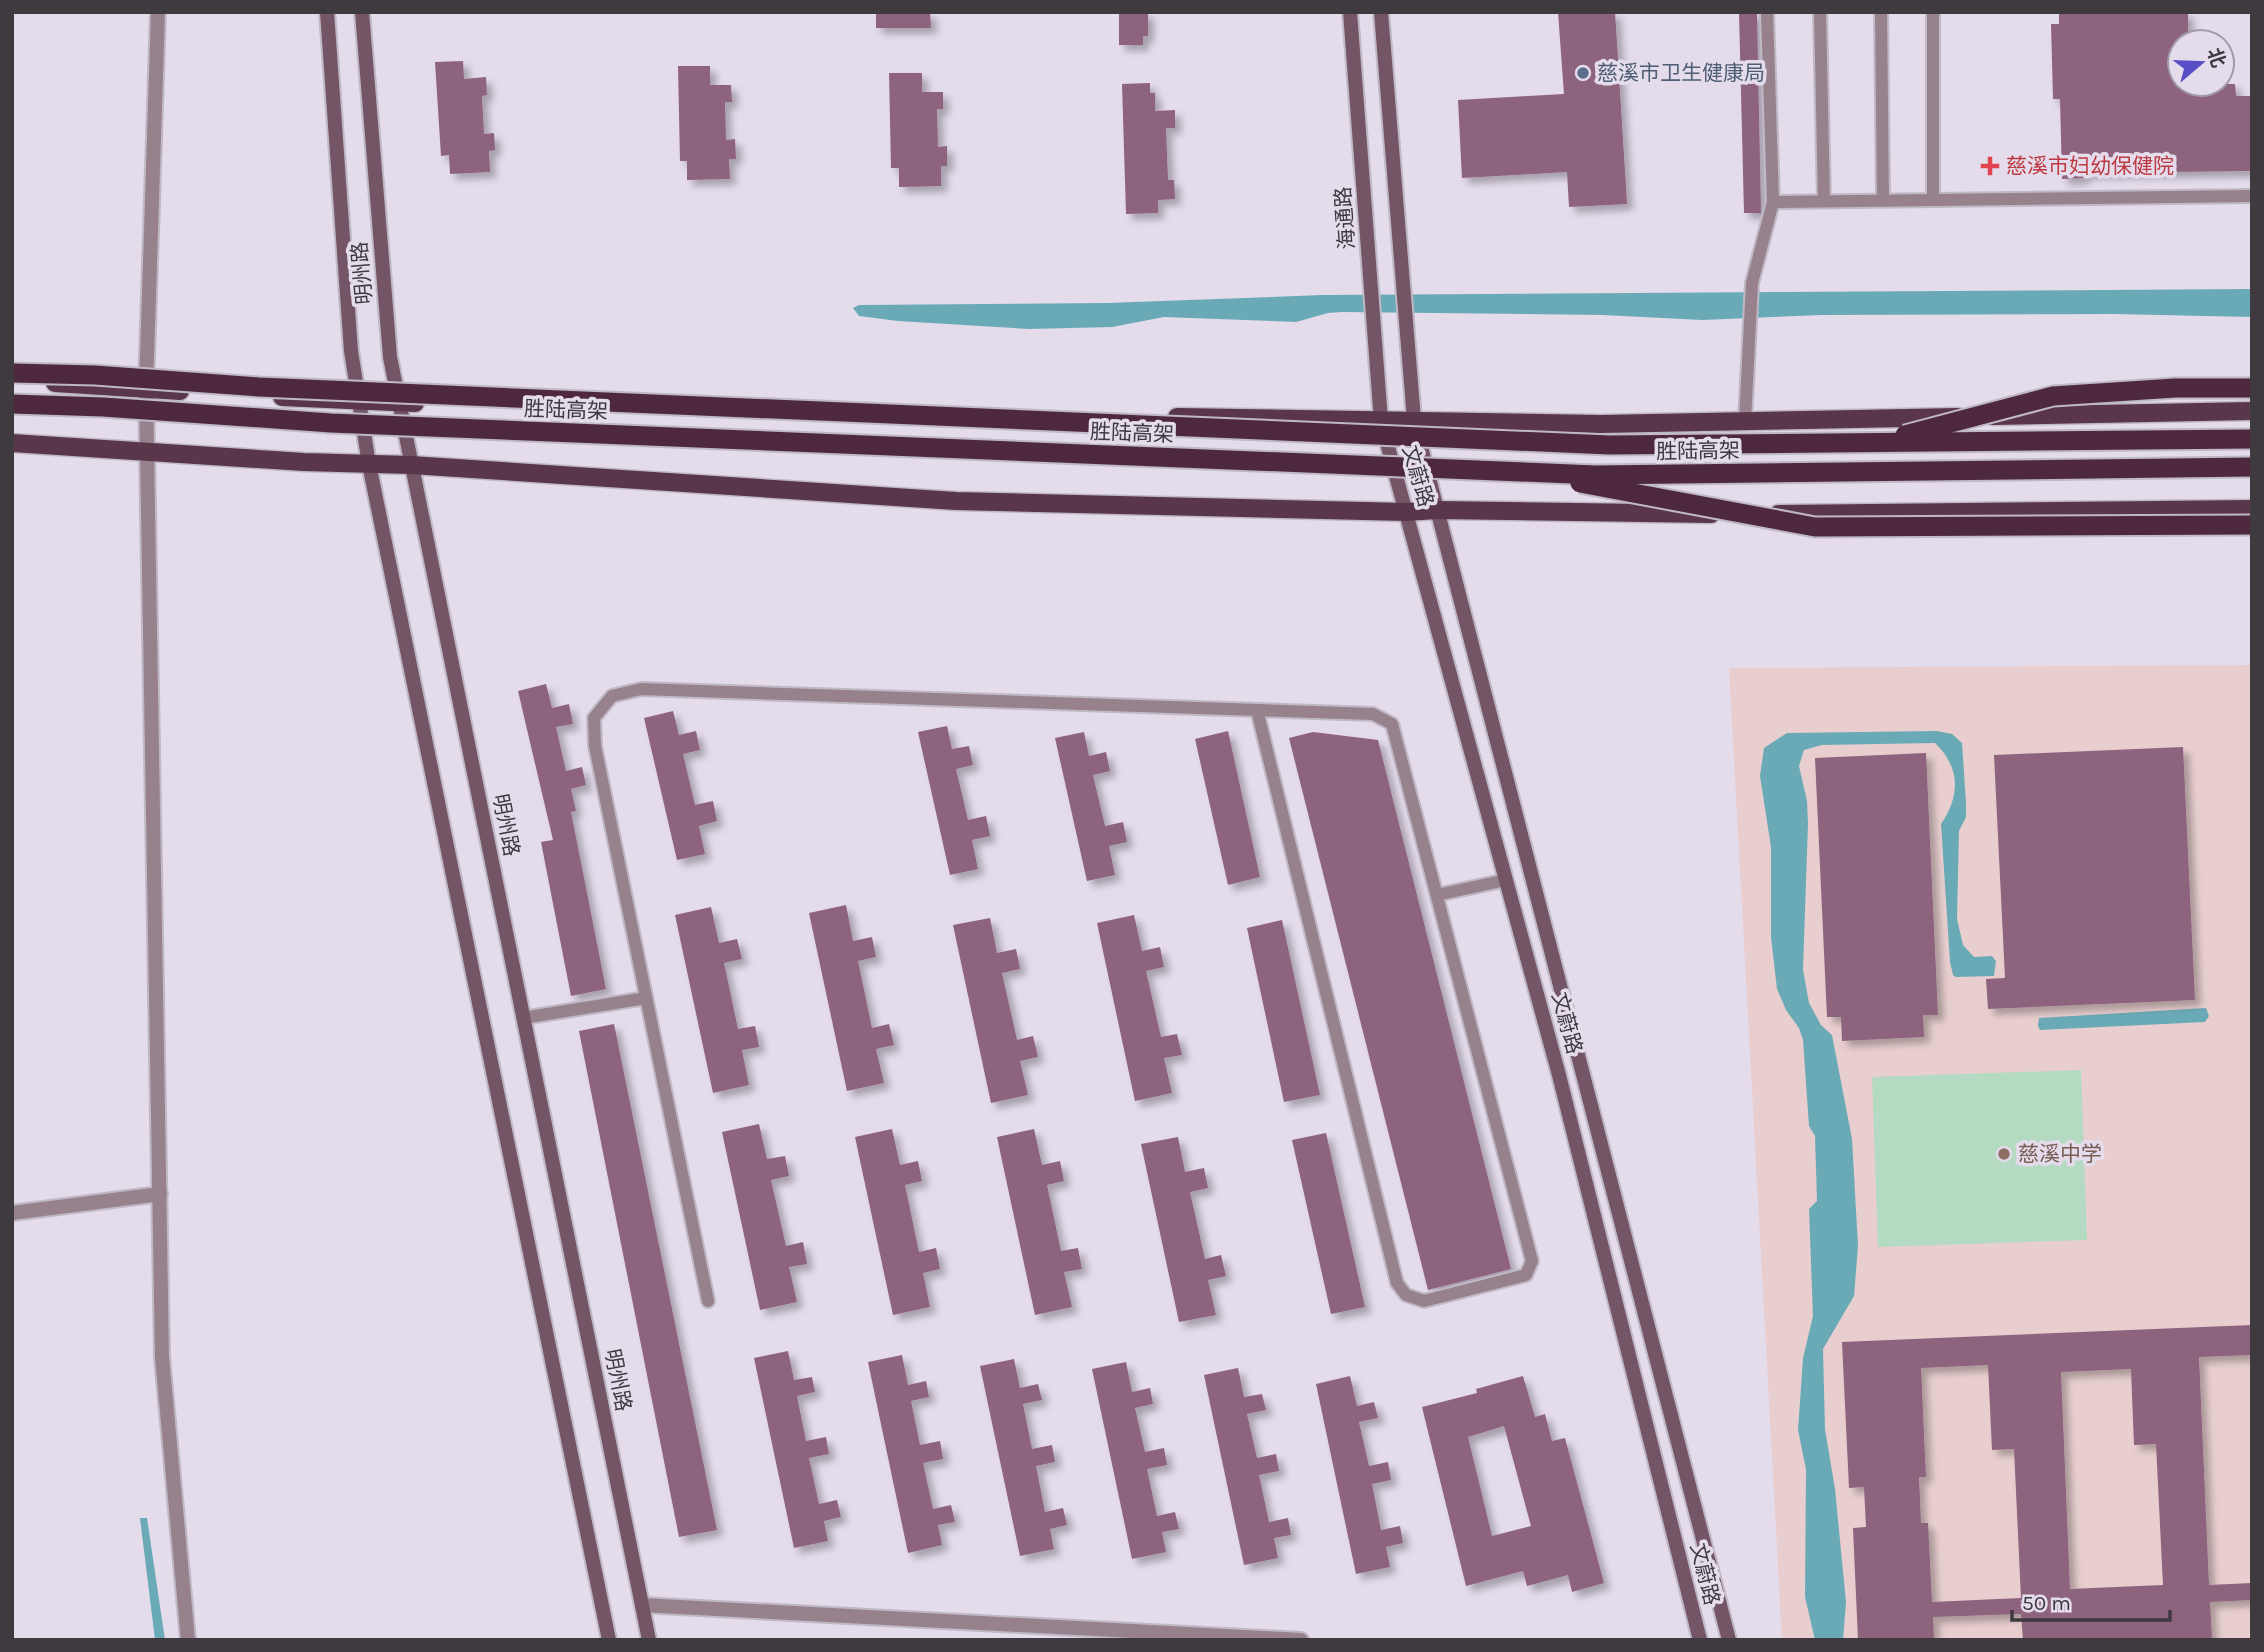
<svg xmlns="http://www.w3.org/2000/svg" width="2264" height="1652" viewBox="0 0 2264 1652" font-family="Karla,'Noto Sans SC',sans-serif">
  <defs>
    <filter id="shadow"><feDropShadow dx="6" dy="6" stdDeviation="3.5" flood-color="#0004"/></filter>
  </defs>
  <rect width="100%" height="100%" fill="#e4dbeb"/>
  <path fill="#e8cecf" d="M2252,665v975h-470l-53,-972z"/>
  <path fill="#b4dac2" d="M2081,1070l6,170 -209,7 -6,-170z"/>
  <g fill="#6aaab6">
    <path d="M2252,289v28l-138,-3 -292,1 -120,5 -99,-5 -261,-3 -14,1 -32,9 -132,-5 -52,10 -83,2 -131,-8 -39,-5 -6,-8 6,-3 248,-2 216,-8z"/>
    <path d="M1937,731l15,3 10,9 4,60v14l-7,14 -2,88 6,26 11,12 18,-1 4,5 -2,15 -38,1 -3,-2 -3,-13 -9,-138c19,-28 20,-56 -6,-81l-113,2 -18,5 -5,16 8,35 1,22 -5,147 6,33 12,22 11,10 20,104 6,107 -4,50 -31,53 2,80 10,60 11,113 -3,38h-28l-10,-43 1,-128 -8,-39 5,-72 10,-42 -4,-107 8,-8 -2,-65 -6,-10 -6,-86 -4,-12 -13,-18 -9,-21 -6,-52v-90l-11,-71 4,-28 23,-15z"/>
    <path d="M2206,1008l3,8 -4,6 -165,8 -2,-4 1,-8z"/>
    <path d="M140,1518h7l18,122h-10z"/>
  </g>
  <g fill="#8e637e" fill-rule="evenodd" filter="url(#shadow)">
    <path d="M876,12h54l1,16h-55z"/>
    <path d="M1119,12h29v24h-5v9h-24z"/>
    <path d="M1558,12h57l12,192 -58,3 -2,-35 -105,6 -4,-78 106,-6z"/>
    <path d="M1739,12h18l4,201h-17z"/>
    <path d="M2059,12h129v30h-8v42h55l1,12h16v75l-168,2v5l-22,1 -2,-80h-7l-2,-75h8z"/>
    <path d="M463,61l1,18 22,-2 1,18 -5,1 2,38 10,-1 1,17 -6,1 1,21 -40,2 -1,-19 -8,1 -6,-94z"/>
    <path d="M678,66h32v19h21l1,17h-7l1,38 9,-1 1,20h-7l1,20 -43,1v-19h-7z"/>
    <path d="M889,73h33v19h21v17h-6l1,38 9,-1v20h-6v20l-42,1v-19h-8z"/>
    <path d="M1150,83v10h5v18l20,-1v18h-9l2,52h6l1,19 -17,1v13l-32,1 -4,-130z"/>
    <path d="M546,684l6,24 17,-4 4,20 -17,3 10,44 16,-4 4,18 -15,4 5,22 -5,1 35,177 -35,7 -30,-154 12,-2 -35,-149z"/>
    <path d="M673,711l6,24 17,-4 4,19 -17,4 12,51 18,-4 4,20 -18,5 6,28 -28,6 -33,-142z"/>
    <path d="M947,726l5,23 17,-3 4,19 -17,4 12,51 18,-4 4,20 -18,4 6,29 -28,6 -32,-143z"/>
    <path d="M1228,731l32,146 -32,8 -33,-146z"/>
    <path d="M1084,732l5,24 17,-4 4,19 -17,4 12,51 18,-4 4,20 -18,4 6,29 -28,6 -32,-143z"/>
    <path d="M1313,732l65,8 133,529 -83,21 -139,-552z"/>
    <path d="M2183,747l12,253 -207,9 -2,-30 19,-1 -11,-223z"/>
    <path d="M1926,753l12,262h-15l1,22 -82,4 -1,-24h-14l-12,-259z"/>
    <path d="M846,905l7,36 19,-4 4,20 -18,4 14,67 17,-4 5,21 -18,4 8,34 -37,8 -38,-178z"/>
    <path d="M711,907l8,36 18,-4 5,20 -18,4 14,66 17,-3 4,21 -17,3 7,35 -36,8 -38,-178z"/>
    <path d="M1134,915l8,36 18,-4 4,20 -18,4 15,66 16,-3 5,21 -18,3 8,35 -37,8 -38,-178z"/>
    <path d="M990,918l7,35 19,-4 4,20 -18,4 15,67 16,-4 5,21 -18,4 8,34 -37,8 -38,-178z"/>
    <path d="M1282,920l38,175 -36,7 -37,-174z"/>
    <path d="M614,1024l103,506 -38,7 -100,-506z"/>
    <path d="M759,1124l8,35 18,-3 4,20 -18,4 15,66 17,-4 4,22 -18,3 8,35 -37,8 -38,-178z"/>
    <path d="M892,1129l8,36 18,-4 4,20 -17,4 14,67 17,-4 4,21 -17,4 7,34 -37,8 -38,-178z"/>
    <path d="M1034,1129l8,36 18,-4 4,20 -17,4 14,66 17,-3 4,21 -18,3 8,35 -37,8 -38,-178z"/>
    <path d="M1326,1133l39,174 -34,7 -39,-174z"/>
    <path d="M1178,1137l7,35 19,-4 4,20 -18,4 15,67 16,-4 5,21 -18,4 8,35 -37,7 -38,-178z"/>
    <path d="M2252,1325v30l-53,2 10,228 43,-2v17l-42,2 2,37 -189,1 -2,-26 -88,3 1,23h-76l-5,-112 13,-1 -2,-40 -15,1 -7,-146zM1988,1365l4,85 22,-1 7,149 -89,4 -4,-79h-7l-2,-46h7l-5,-109zM2131,1369l3,76 22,-1 7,141 -93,4 -9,-217z"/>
    <path d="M788,1351l6,29 18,-3 3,15 -18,4 9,45 20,-4 3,17 -20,4 10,46 18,-4 4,17 -17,4 4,20 -34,7 -40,-190z"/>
    <path d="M902,1355l6,30 18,-4 3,16 -18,4 9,44 20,-4 3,18 -20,4 10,46 18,-4 4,17 -17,3 4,20 -34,8 -40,-191z"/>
    <path d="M1014,1359l6,29 18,-4 4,16 -19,4 9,45 20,-4 3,17 -19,4 9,46 18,-4 4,17 -17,4 4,20 -34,7 -40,-190z"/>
    <path d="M1126,1362l6,30 18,-4 3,16 -18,4 10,44 19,-4 3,17 -20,4 10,47 18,-4 4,17 -17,3 4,20 -34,7 -40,-190z"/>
    <path d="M1238,1368l6,29 18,-3 4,16 -19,4 10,44 19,-4 3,17 -20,4 10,47 19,-4 3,17 -17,3 4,20 -34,7 -40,-190z"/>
    <path d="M1350,1376l7,30 17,-4 4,16 -19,4 10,44 19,-4 3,18 -19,4 9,46 19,-4 3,17 -17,4 4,20 -34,7 -40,-190z"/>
    <path d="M1523,1376l12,41 10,-3 7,27 13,-3 39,145 -32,9 -4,-17 -41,11 -4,-15 -57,15 -44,-179 55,-14 -1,-4zM1504,1426l27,100 -39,10 -24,-99z"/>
  </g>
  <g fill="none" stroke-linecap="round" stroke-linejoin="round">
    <defs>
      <g id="service">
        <path d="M1820,12l4,189"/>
        <path d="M1881,12l2,188"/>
        <path d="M1933,199v-187"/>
        <path d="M1773,202l479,-6"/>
        <path d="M1745,421l7,-138 21,-81 -6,-190"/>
        <path d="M1437,895l69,-15"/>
        <path d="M523,1018l123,-20"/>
        <path d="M708,1301l-113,-555 -1,-28 18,-22 29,-7 732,25 19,10 140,537 -6,14 -102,26 -18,-6 -9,-12 -140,-573"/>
      </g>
      <g id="minor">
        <path d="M12,1213l148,-19"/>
        <path d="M642,1605l659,35"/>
      </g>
      <path id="tertiary" d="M158,12l-12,376 16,969 26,283"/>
      <g id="secondary">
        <path d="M327,12l24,339 18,113 240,1176"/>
        <path d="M362,12l28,345 259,1283"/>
        <path d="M1350,12l31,409 178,654 141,565"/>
        <path d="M1381,12l33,408 315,1220"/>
      </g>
      <g id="primary">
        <path d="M55,383l125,8"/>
        <path d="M282,397l133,6"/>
        <path d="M1993,416l259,-5"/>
        <path d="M1177,417l424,7 357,-7"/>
        <path d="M12,443l292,19 107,3 545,36 450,11 31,-2 274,4"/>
        <path d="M1778,514l474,-5"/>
      </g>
    </defs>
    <use href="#service" stroke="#bfb8c5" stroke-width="16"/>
    <use href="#minor" stroke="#bfb8c5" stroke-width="18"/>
    <use href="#tertiary" stroke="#bfb8c5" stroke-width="18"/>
    <use href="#secondary" stroke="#bfb8c5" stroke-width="18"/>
    <use href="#primary" stroke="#bfb8c5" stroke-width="21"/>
    <use href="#service" stroke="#97818c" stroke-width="12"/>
    <use href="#minor" stroke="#97818c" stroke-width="14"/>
    <use href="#tertiary" stroke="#97818c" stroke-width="14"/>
    <use href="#secondary" stroke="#735565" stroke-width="14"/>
    <use href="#primary" stroke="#593649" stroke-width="18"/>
    <defs>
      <g id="trunk-bridge">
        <path d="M12,373l83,2 164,12 1350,58 643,-6"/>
        <path d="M12,404l91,3 228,16 1265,52 656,-8"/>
        <path d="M1905,435l148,-39 122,-8h77"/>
        <path d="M1580,483l235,44 437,-2"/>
      </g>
    </defs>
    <use href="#trunk-bridge" stroke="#bfb8c5" stroke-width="23" stroke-linecap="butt"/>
    <use href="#trunk-bridge" stroke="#4e293e" stroke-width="19"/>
  </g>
  <circle fill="#5c6f8a" stroke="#e4dbeb" stroke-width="2.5" cx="1583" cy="73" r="7"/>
  <path fill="#e0444e" stroke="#e4dbeb" stroke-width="2.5" d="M1986.5 155.5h7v7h7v7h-7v7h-7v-7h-7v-7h7z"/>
  <circle fill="#8d6e63" stroke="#e4dbeb" stroke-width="2.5" cx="2004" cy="1154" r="7"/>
  <g text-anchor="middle" stroke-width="7" stroke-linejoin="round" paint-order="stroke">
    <g font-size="21" fill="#4e5e75" stroke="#e4dbeb" text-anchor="start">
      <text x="1597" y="80">慈溪市卫生健康局</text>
    </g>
    <g font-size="21" fill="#be3a42" stroke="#e4dbeb" text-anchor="start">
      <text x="2006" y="173">慈溪市妇幼保健院</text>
    </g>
    <g font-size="21" fill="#3e3a40" stroke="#e4dbeb">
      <text transform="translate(1345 218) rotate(-94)" y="7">海通路</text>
      <text transform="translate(362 273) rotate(-95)" y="7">明州路</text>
      <text transform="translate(566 410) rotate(2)" y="7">胜陆高架</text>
      <text transform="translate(1132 433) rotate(2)" y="7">胜陆高架</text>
      <text transform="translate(1698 451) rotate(-1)" y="7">胜陆高架</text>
      <text transform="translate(1418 476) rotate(74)" y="7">文蔚路</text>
      <text transform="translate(506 825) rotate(79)" y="7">明州路</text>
      <text transform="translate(1567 1023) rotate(75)" y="7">文蔚路</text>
      <text transform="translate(618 1380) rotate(79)" y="7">明州路</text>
      <text transform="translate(1705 1574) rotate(76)" y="7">文蔚路</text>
    </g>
    <g font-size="21" fill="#785e54" stroke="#e4dbeb" text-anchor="start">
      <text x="2018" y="1161">慈溪中学</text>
    </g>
  </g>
  <rect width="2264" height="1652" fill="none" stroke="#3e3a40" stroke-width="28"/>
  <g transform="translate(2201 63) rotate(71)"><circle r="33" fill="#e4dbeb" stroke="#a29ba7" stroke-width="2"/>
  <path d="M0-5L12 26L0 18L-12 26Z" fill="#584ec6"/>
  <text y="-10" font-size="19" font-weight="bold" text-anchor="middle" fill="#3e3a40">北</text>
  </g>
  <path d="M2012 1610v10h158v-10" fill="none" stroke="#3e3a40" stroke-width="3.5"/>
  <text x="2022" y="1610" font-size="21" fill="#3e3a40" stroke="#e4dbeb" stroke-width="5" paint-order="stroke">50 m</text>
</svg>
